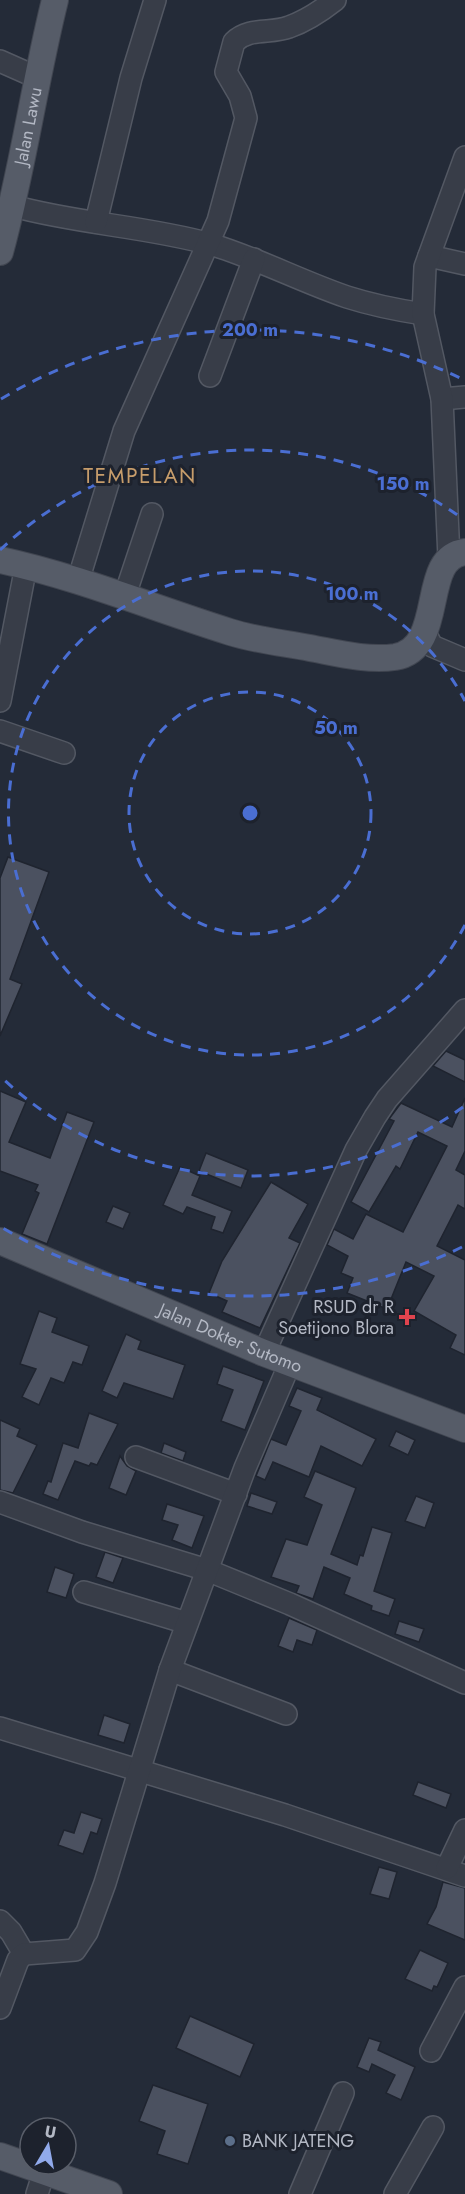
<svg xmlns="http://www.w3.org/2000/svg" width="465" height="2194" viewBox="0 0 465 2194" font-family="Jost,sans-serif">
  <rect width="100%" height="100%" fill="#242b38"/>
  <g fill="#4b5160" stroke="#1f242f" stroke-width="1.5">
    <path d="M8,857l41,15 -39,107 12,5 -22,52v-158z"/>
    <path d="M446,1051l19,9v22l-32,-16z"/>
    <path d="M0,1091l26,11 -17,40 41,16 17,-46 27,10 -47,122 -25,-10 17,-41 -4,-2 3,-6 -38,-14z"/>
    <path d="M465,1098v53l-9,19 9,5v34l-7,-4 -21,41 28,14v95l-15,-7 6,-13 -42,-24 20,-35 -28,-14 -19,47 -40,-16 6,-15 -12,-5 7,-17 -21,-11 7,-16 19,10 13,-25 37,18 44,-86 -29,-14 -18,37 -4,-3 -27,46 -18,-10 43,-81 -5,-2 12,-16 51,24z"/>
    <path d="M206,1153l42,17 -7,18 -42,-17z"/>
    <path d="M180,1167l20,9 -8,19 40,16 -9,22 -12,-4 4,-12 -28,-10 -4,7 -20,-9z"/>
    <path d="M271,1182l37,22 -19,34 11,5 -40,85 -38,-16 5,-11 -18,-8 13,-32z"/>
    <path d="M113,1206l17,7 -7,16 -17,-7z"/>
    <path d="M39,1311l18,7 -5,14 37,14 -7,19 -9,-3 -9,21 -13,-5 -12,27 -17,-8 14,-28 -16,-5z"/>
    <path d="M126,1334l15,7 -3,8 47,16 -12,34 -49,-16 -7,15 -15,-7z"/>
    <path d="M223,1366l41,15 -19,49 -24,-9 12,-31 -16,-6z"/>
    <path d="M297,1388l25,10 -5,12 59,29 -14,27 -41,-20 -12,31 -36,-15 -8,18 -9,-4 15,-37 15,6 15,-34 -12,-5z"/>
    <path d="M89,1413l29,11 -21,41 -6,-2 -2,3 -14,-5 -17,39 -15,-6 5,-13 3,1 12,-39 15,5z"/>
    <path d="M0,1420l20,9 -3,7 20,9 -24,48 -13,-3z"/>
    <path d="M396,1431l19,9 -7,15 -19,-9z"/>
    <path d="M164,1443l22,9 -3,9 -22,-8z"/>
    <path d="M120,1456l7,10 9,5 -10,24 -17,-7z"/>
    <path d="M315,1471l41,17 -25,66 26,11 3,-10 3,1 9,-29 20,6 -18,58 21,8 -6,17 -18,-6 1,-4 -28,-12 6,-16 -26,-11 -11,32 -17,-6 3,-7 -28,-9 15,-38 21,6 15,-40 -18,-8z"/>
    <path d="M251,1493l26,9 -5,12 -25,-8z"/>
    <path d="M416,1496l18,7 -9,25 -20,-7z"/>
    <path d="M167,1504l37,12 -12,32 -20,-8 6,-15 -16,-5z"/>
    <path d="M105,1552l18,6 -10,25 -17,-6z"/>
    <path d="M55,1567l19,7 -8,24 -19,-6z"/>
    <path d="M289,1618l28,12 -5,15 -15,-5 -4,12 -15,-6z"/>
    <path d="M399,1621l25,8 -5,13 -24,-8z"/>
    <path d="M104,1715l26,9 -6,19 -26,-8z"/>
    <path d="M418,1782l33,12 -5,14 -33,-13z"/>
    <path d="M81,1812l21,7 -5,15 -6,-2 -8,22 -25,-9 6,-15 10,3z"/>
    <path d="M379,1867l18,5 -8,27 -19,-5z"/>
    <path d="M443,1882l22,6v52l-38,-16 9,-17z"/>
    <path d="M420,1950l28,13 -11,24 -3,-1 -2,5 -27,-12z"/>
    <path d="M190,2016l64,28 -14,33 -64,-29z"/>
    <path d="M369,2038l12,4 -3,8 37,17 -14,33 -15,-7 9,-18 -23,-11 -3,8 -12,-5z"/>
    <path d="M153,2085l55,19 -20,60 -31,-10 8,-23 -26,-10z"/>
  </g>
  <g fill="none" stroke-linecap="round" stroke-linejoin="round">
    <defs>
      <g id="minor">
        <path d="M0,61l36,16"/>
        <path d="M13,206c65,18 132,20 197,38 47,14 90,37 137,53 25,8 50,13 76,17"/>
        <path d="M96,222l35,-144 24,-78"/>
        <path d="M429,256l36,8"/>
        <path d="M210,376l44,-117"/>
        <path d="M442,399l23,-2"/>
        <path d="M449,558l-7,-159 -19,-85 2,-47 40,-110"/>
        <path d="M78,581l46,-150 94,-210 28,-103 -6,-22 -14,-24 8,-30c15,-15 37,-8 55,-15 17,-6 32,-16 46,-27"/>
        <path d="M125,595l27,-81"/>
        <path d="M425,633l7,13 33,14"/>
        <path d="M0,701l26,-135"/>
        <path d="M0,731l64,22"/>
        <path d="M264,1353l92,-203 19,-33 12,-18 78,-89"/>
        <path d="M136,1457l100,37"/>
        <path d="M0,1502l82,30 125,38 83,34 175,79"/>
        <path d="M84,1592l103,31"/>
        <path d="M170,1670l116,44"/>
        <path d="M0,1728l285,87 180,61"/>
        <path d="M447,1868l18,-38"/>
        <path d="M0,1921l11,11 13,22"/>
        <path d="M0,2008l18,-48 6,-6 51,-4 12,-18 18,-49 65,-213 75,-202 45,-105"/>
        <path d="M431,2051l34,-64"/>
        <path d="M37,2194l7,-22"/>
        <path d="M300,2194l43,-101"/>
        <path d="M395,2194l38,-67"/>
      </g>
      <g id="major">
        <path id="s1" d="M0,252c23,-83 34,-168 55,-252"/>
        <path d="M0,560c79,17 153,48 230,72 25,8 54,11 80,16 27,5 57,13 85,9 53,-9 23,-100 70,-105"/>
        <path id="s2" d="M0,1241l264,112 201,76"/>
        <path d="M0,2156l109,38"/>
      </g>
    </defs>
    <use href="#minor" stroke="#535863" stroke-width="24"/>
    <use href="#major" stroke="#414651" stroke-width="28"/>
    <use href="#minor" stroke="#383d48" stroke-width="21"/>
    <use href="#major" stroke="#565c68" stroke-width="26"/>
  </g>
  <g fill="none" stroke="#4a6ed2" stroke-width="3" stroke-dasharray="10 8">
    <circle cx="250" cy="813" r="121"/>
    <path d="M465 925A242 242 0 1 1 465 701"/>
    <path d="M463 1107A363 363 0 0 1 0 1076M0 550A363 363 0 0 1 463 519"/>
    <path d="M462 1247A483 483 0 0 1 1 1227M1 399A483 483 0 0 1 462 379"/>
  </g>
  <path fill="#e0444e" stroke="#1d222d" stroke-width="2" d="M404 1308h6v6h6v6h-6v6h-6v-6h-6v-6h6z"/>
  <circle fill="#5c6f8a" stroke="#1d222d" stroke-width="2" cx="230" cy="2141" r="6"/>
  <g text-anchor="middle" stroke-width="6" stroke-linejoin="round" paint-order="stroke">
    <g font-size="18" fill="#b3b8c4" stroke="#1d222d">
      <text dy="6" stroke="none"><textPath href="#s1" startOffset="129">Jalan Lawu</textPath></text>
      <text dy="6" stroke="none"><textPath href="#s2" startOffset="250">Jalan Dokter Sutomo</textPath></text>
    </g>
    <g font-size="18" fill="#b3b8c4" stroke="#1d222d" text-anchor="end">
      <text x="394" y="1313">RSUD dr R<tspan x="394" dy="21">Soetijono Blora</tspan></text>
      <text x="242" y="2147" text-anchor="start">BANK JATENG</text>
    </g>
    <g font-size="21" letter-spacing="1.5" fill="#c79d6b" stroke="#1d222d">
      <text x="140" y="483">TEMPELAN</text>
    </g>
  </g>
  <circle cx="250" cy="813" r="9" fill="#4a6ed2" stroke="#1d222d" stroke-width="3"/>
  <g font-size="18" text-anchor="middle" font-weight="bold" fill="#4a6ed2" stroke="#1d222d" stroke-width="6" stroke-linejoin="round" paint-order="stroke">
    <text x="250" y="336">200 m</text>
    <text x="403" y="490">150 m</text>
    <text x="352" y="600">100 m</text>
    <text x="336" y="734">50 m</text>
  </g>
  <g transform="translate(48 2146) rotate(10)"><circle r="28" fill="#1d222d" stroke="#595e69" stroke-width="1.5"/>
  <path d="M0-4.5L10 22L0 15L-10 22Z" fill="#91aaeb"/>
  <text y="-9" font-size="16" font-weight="bold" text-anchor="middle" fill="#b3b8c4">U</text>
  </g>
</svg>
